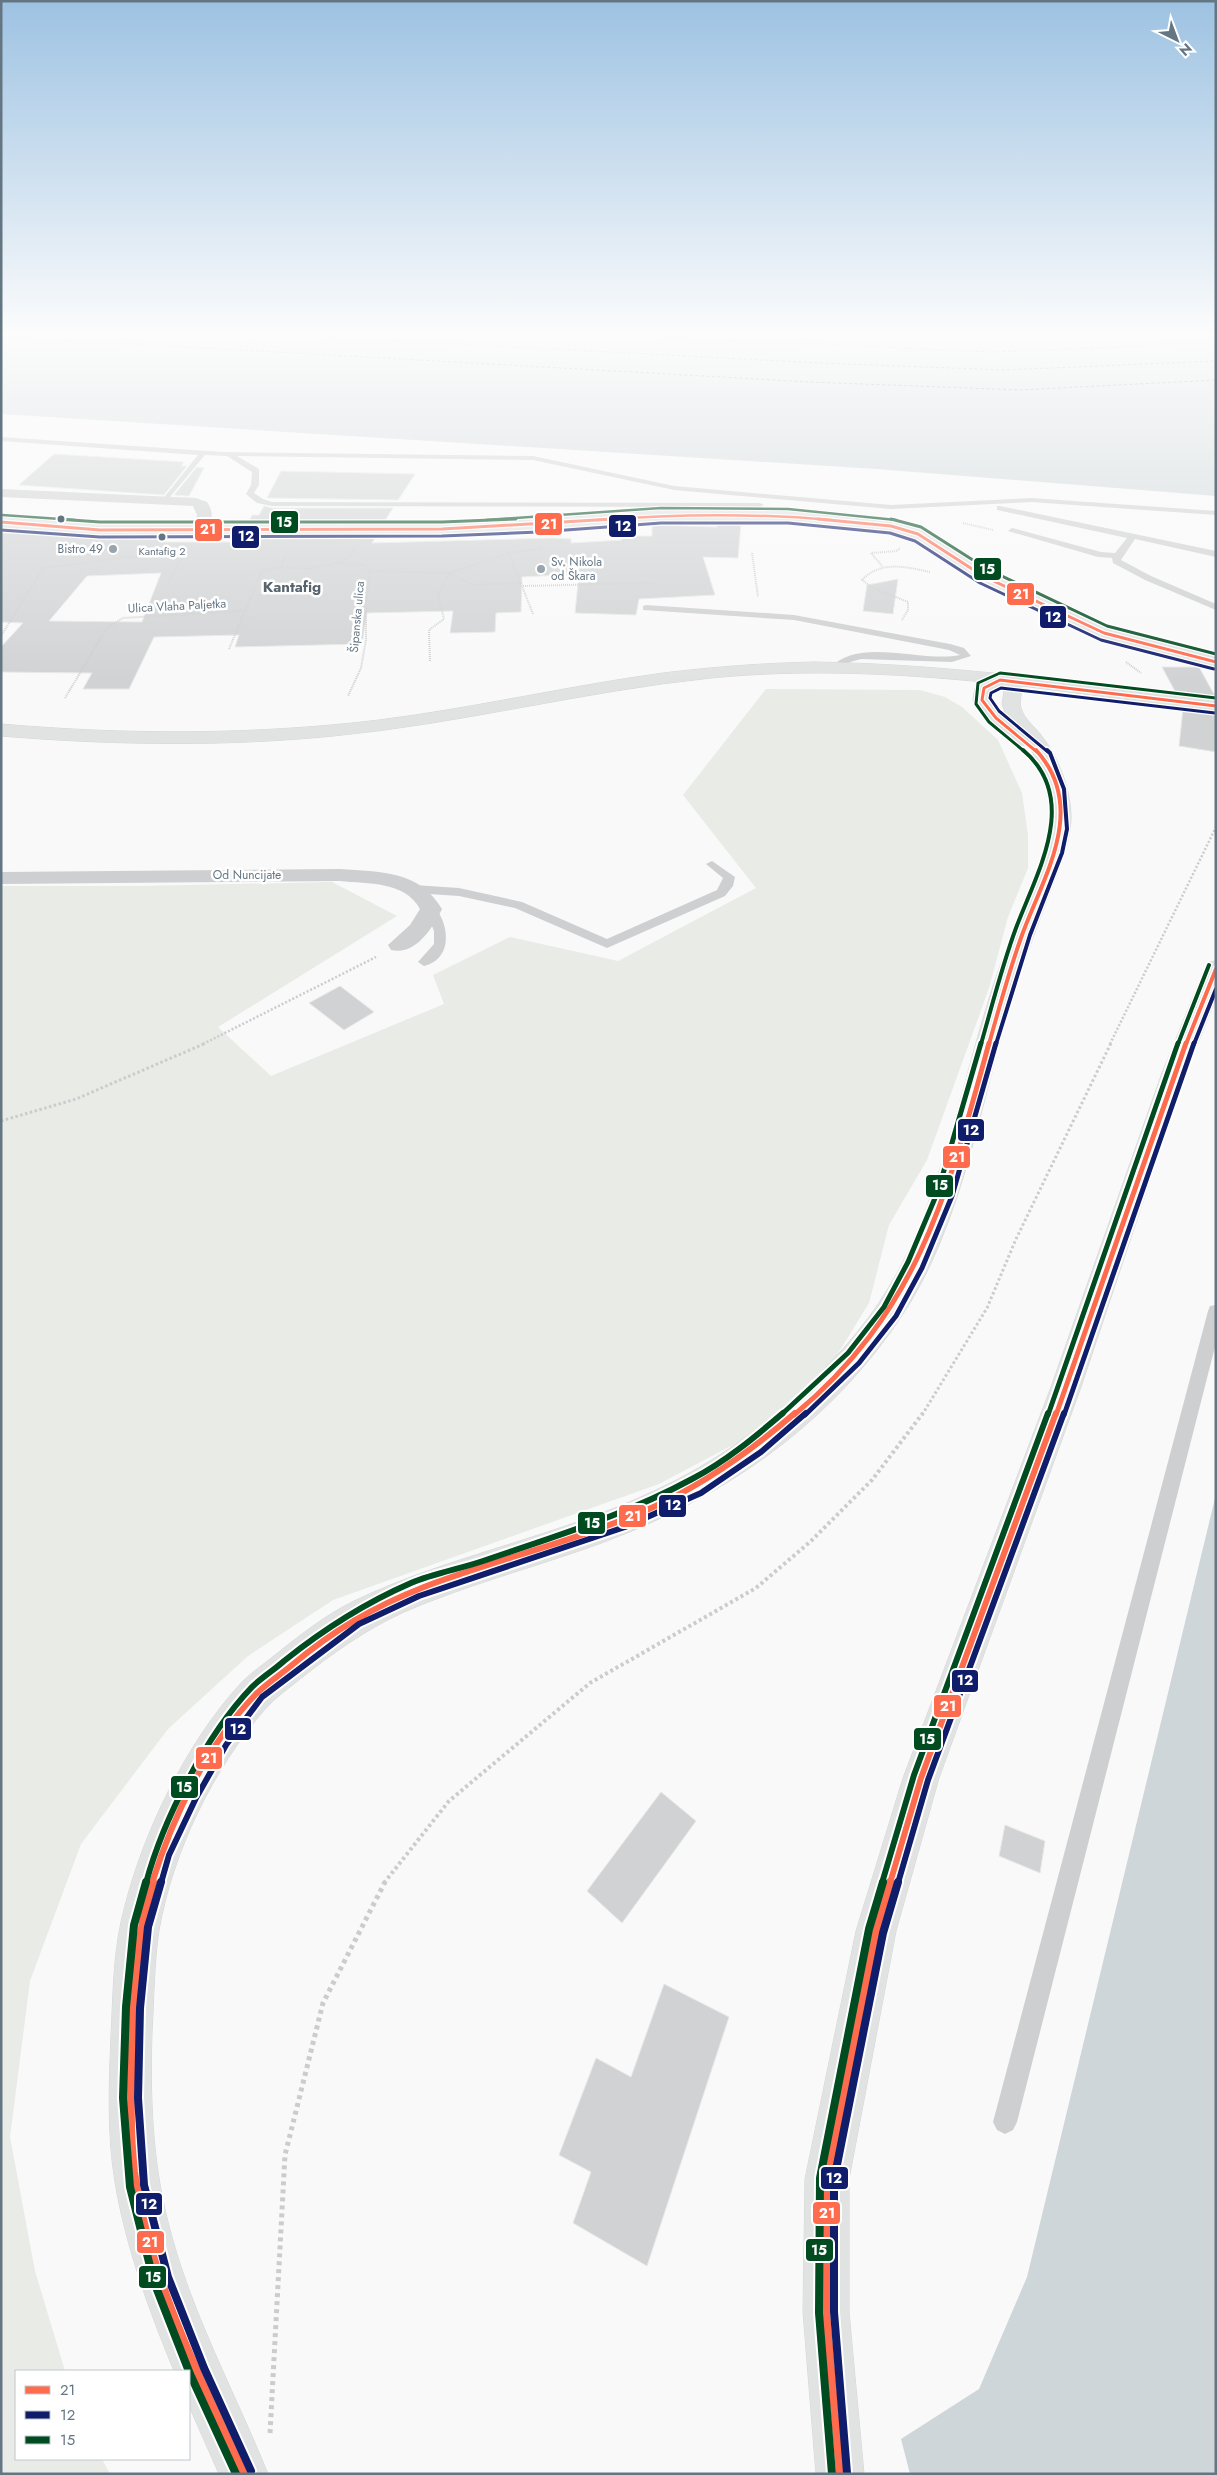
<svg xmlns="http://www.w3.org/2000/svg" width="1217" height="2475" viewBox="0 0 1217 2475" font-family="Jost,sans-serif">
  <rect width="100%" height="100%" fill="#f9f9f9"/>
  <path fill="#e8ebe6" d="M766,689l154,1 25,7 17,10 36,33 24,53 6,42v33l-20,49 -19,71 -62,172 -38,65 -20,78 -40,65 -68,62 -102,54 -326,116 -85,56 -80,73 -87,115 -51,137 -20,156 25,134 30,100h-49v88h86l8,15h-109v-1588h139l192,-4 65,34 -179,111 53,49 173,-72 -11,-29 77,-38 108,24 138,-73 -73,-93z"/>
  <g fill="#ced6d9">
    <path d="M1,337h1215v159l-340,-27 -875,-55z"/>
    <path d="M1216,1494v980h-306l-9,-35 78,-50 48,-112z"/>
  </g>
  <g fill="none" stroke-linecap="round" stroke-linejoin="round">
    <g stroke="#60757c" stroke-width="1" stroke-dasharray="3 2.5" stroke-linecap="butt">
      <path d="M9,337l801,45 210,8 196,-10"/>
      <path d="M326,337l494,26 184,7 212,-9"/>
      <path d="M662,337l328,15 158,-6 68,-7"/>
    </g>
  </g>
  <g fill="#d0d2d3" stroke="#e8e8e8" fill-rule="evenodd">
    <path d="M54,454l130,8 -3,4h6l-23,29 -145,-10z"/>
    <path d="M197,467l7,1 -15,28 -15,-1z"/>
    <path d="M281,471l134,3 -17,26 -131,-2z"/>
    <path d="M264,506l8,2h121l-9,14 -136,1 4,-8h7z"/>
    <path d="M717,523h24l-3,35 -35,-1 12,38 -76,4 -3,16 -61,-2 4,-39 -57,3 -1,35 -25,1 -1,19 -45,1 3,-22 -86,2 -5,31 -127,3 4,-12 -85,2 -25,52h-46l9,-16 -91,-1v-25l22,-24 -22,-1v-89l36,-1 63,5h68l-3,5h74l3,-6h134l-4,7 181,-5 18,1v4l51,-3 -1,-4h31v-11l65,2zM161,573l-19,49 -93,-1 38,-45z"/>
    <path d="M898,579l-5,35 -30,-3 4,-26z"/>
    <path d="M1162,667h37l17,31 -40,-5z"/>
    <path d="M1183,709l33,4v39l-37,-6z"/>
    <path d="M340,986l34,26 -30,18 -35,-27z"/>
    <path d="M661,1792l35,29 -74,102 -35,-32z"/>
    <path d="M1005,1825l40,16 -5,32 -41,-17z"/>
    <path d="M664,1984l65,33 -82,249 -74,-43 18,-51 -32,-17 37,-97 35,19z"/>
  </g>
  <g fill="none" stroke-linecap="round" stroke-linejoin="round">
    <defs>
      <g id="primary">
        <path d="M661,510l127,1 108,12 27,8 66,42 121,56 106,28v10l-118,-30 -121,-58 -64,-42 -23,-7 -102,-9 -127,-1 -123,10 -96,4 -342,1 -99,-8v-10l99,8 342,-1 96,-4z"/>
        <path d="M814,662c135,2 268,21 402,38v11l-194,-25c0,7 -3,16 -1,22 3,11 14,19 20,27 18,23 30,55 30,84 -1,27 -13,51 -22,76 -11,28 -21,56 -31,85 -36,110 -53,244 -119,340 -75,110 -180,180 -303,225 -64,23 -130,40 -192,67 -39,18 -71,41 -104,67 -12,10 -24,18 -34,29 -53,61 -93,143 -107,222 -5,34 -5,68 -7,102 -2,64 0,127 16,190 22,89 66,168 100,252h-49l-30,-68v-35h-15c-25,-61 -48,-123 -59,-189 -8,-48 -6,-97 -4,-146 2,-38 2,-77 10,-114 18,-82 64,-179 121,-240 10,-10 22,-18 33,-27 24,-19 49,-39 77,-53 97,-47 206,-65 304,-112 50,-23 97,-55 138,-92 35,-32 70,-69 95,-111 49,-80 71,-195 99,-285 10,-33 23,-66 36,-98 11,-29 27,-58 27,-90 -1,-24 -11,-47 -22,-69h-13l-33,-29 -10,-16 2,-12 8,-6c-91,-9 -181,-13 -272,-4 -127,13 -251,46 -378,58 -111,11 -221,9 -332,0v-12c127,11 252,11 378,-4 95,-12 189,-34 284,-47 50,-6 101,-10 151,-11zM1005,685l-3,19 5,14 -16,-18 2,-9z"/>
        <path d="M1216,961v37l-30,75 -105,314 -142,391 -43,153 -47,248v133l15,162h-48l-13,-162 2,-133 51,-248 47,-153 148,-391 111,-314 43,-105 3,-5z"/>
      </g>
    </defs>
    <use href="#primary" stroke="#d5d6d7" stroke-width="1"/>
    <g stroke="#cbcccd" stroke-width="2" stroke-dasharray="1 1" stroke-linecap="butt">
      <path d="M963,523l30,7"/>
      <path d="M752,553l6,44"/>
      <path d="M128,557h54l-14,26"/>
      <path d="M337,563l15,-8 2,-6"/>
      <path d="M882,566l-11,-13 26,-2 3,-3"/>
      <path d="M281,567l26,2 30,-6 29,2 4,6 -4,31v38l-5,28 -13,28"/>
      <path d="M370,571l79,2 23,12 50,-2"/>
      <path d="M523,586l131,-3"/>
      <path d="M533,614l-24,-61 31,-4v-5"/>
      <path d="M902,620l6,-10v-8l-35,-14 -11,-8c19,-20 44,-13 68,-8"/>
      <path d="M1,636l42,-68 85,-11 4,-8"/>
      <path d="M229,649l33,-78 19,-4 6,-16"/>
      <path d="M430,661l-1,-31 15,-11 -6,-24 11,-22 60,-20"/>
      <path d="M1126,662l15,11"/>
      <path d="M65,698l42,-70 16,-10 120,-7"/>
    </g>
    <g stroke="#cbcccd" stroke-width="2.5" stroke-dasharray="2 2" stroke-linecap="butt">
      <path d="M203,1044l173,-87"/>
      <path d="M1110,1044l106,-217"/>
    </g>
    <g stroke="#cbcccd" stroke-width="3" stroke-dasharray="2.5 2.5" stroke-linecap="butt">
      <path d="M1,1121l75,-22 130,-56"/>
      <path d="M922,1415l65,-107 29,-69 95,-196"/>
    </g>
    <path stroke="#cbcccd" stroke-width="4" stroke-dasharray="3 3" stroke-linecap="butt" d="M384,1883l65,-82 141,-118 166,-95 55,-47 61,-61 51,-67"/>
    <path stroke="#cbcccd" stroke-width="5" stroke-dasharray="4 4" stroke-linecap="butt" d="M270,2433l15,-278 38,-152 62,-121"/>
    <g fill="#cecfd0" fill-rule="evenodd">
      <path d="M1,437l222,15 310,4 141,30 217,19 140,-7 185,13v4l-185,-13 -140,7 -217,-19 -141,-30 -296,-4 22,13v16l-5,8 9,6 9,3 488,1 4,2 -4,2 -488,-1 -15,-3 -11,-9 5,-9 1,-13 -25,-16 -22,-1 -40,48 -4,-2 37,-46 -197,-14z"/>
      <path d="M1000,506l216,45v6l-81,-18 -14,21 30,16 65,28v6l-71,-30 -32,-17 -1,-5 -14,-1 -90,-26 4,-3 89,24 14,1 12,-15 -130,-28v-4z"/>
      <path d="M646,605l148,10 156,29 14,4 7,8 -19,6 -91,-3 -11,3 -15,9 -5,-3c29,-32 92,-5 130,-13l-11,-5 -155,-30 -151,-10v-4z"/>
      <path d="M712,861l23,16 -2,9 -8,10 -118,52 -92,-40 -56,-12 -45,-3 -6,-4 6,-4 45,3 63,14 85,37 110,-49 6,-12 -17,-14z"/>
      <path d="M431,905c6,2 7,6 10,12 9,19 7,43 -17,49l-6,-4 16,-18v-13l-9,-22z"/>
      <path d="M1216,1305v38l-199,779 -4,8 -8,4 -8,-4 -4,-8 215,-811 2,-5z"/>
    </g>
    <g fill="#cecfd0" fill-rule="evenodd">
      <path d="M1,489l195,9 11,4c7,10 6,20 -1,30l-5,2 -8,-5 4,-14 -4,-9 -192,-9z"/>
      <path d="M340,869c40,3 79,1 102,40 -9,19 -27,47 -51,41l-3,-5 22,-20 10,-16c-15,-28 -52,-25 -80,-28l-339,3v-12z"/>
    </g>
    <use href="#primary" fill="#e1e2e2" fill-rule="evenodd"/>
    <defs>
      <path id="bus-1-far5" d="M597,520c78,-6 156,-7 234,0"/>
      <g id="bus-1-far4">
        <path d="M818,519l73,7 27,8 65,42 121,57 112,29"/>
        <path d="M1,522l99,8 342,-1 171,-10"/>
        <path d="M1037,752l-41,-34 -14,-18 2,-12 16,-8 216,26"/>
      </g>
      <g id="bus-1-far3">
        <path d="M989,1044c10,-36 20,-73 33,-109 21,-58 67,-127 14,-185"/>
        <path d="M1186,1044l30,-75"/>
      </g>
      <g id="bus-1-far2">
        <path d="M794,1415c125,-104 154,-223 195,-372"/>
        <path d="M1056,1415l130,-372"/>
      </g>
      <g id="bus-1-far1">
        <path d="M152,1883c21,-67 55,-138 104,-189 11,-11 24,-19 36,-29 42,-35 81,-58 132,-78 74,-28 152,-46 225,-78 54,-24 102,-58 146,-96"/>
        <path d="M890,1883l31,-105 135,-365"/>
      </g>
      <g id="bus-1">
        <path d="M153,1882c-16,51 -19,104 -21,157 -1,45 -3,89 2,133 15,106 66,206 110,302"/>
        <path d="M840,2474l-14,-162 1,-133 49,-248 14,-49"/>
      </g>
      <g id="bus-2-far4">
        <path d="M1,530l99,7 342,-1 97,-4 122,-9h127l102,10 25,8 65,42 121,57 113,29"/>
        <path d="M1048,752l-49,-41 -9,-13 1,-5 10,-5 214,25"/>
      </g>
      <g id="bus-2-far3">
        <path d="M996,1044l34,-109 32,-82 5,-24 -3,-40 -14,-36 -3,-3"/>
        <path d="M1194,1044l22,-55"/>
      </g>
      <g id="bus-2-far2">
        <path d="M805,1415l54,-52 37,-47 26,-48 30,-72 44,-153"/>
        <path d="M1064,1415l130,-372"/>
      </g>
      <g id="bus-2-far1">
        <path d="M161,1883l8,-28 27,-57 30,-53 36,-48 97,-73 60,-28 206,-69 76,-34 60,-41 45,-39"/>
        <path d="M898,1883l30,-103 136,-367"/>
      </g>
      <g id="bus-2">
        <path d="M161,1882l-13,45 -8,81 -2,90 6,87 24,92 36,91 47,103"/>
        <path d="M847,2473l-13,-161v-132l49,-247 15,-51"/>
      </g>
      <g id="bus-3-far5">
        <path d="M2,515l73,5"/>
        <path d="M486,520l175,-12 127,1 108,11"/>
      </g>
      <g id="bus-3-far4">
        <path d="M57,519l43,3h342l74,-3"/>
        <path d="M891,519l30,8 66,42 120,57 109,28"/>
        <path d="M1025,752l-36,-30 -13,-18 2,-21 22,-10 216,25"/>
      </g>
      <g id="bus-3-far3">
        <path d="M981,1044c11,-38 21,-78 35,-116 21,-56 65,-129 7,-178"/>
        <path d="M1178,1044l31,-79"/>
      </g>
      <g id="bus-3-far2">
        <path d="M781,1415l67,-62 36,-46 24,-45 30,-71 43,-148"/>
        <path d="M1048,1415l130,-372"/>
      </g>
      <g id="bus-3-far1">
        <path d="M146,1883c17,-63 60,-148 106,-196 9,-9 22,-17 32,-26 40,-32 81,-58 127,-78 23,-10 49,-14 72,-22 70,-24 143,-46 209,-82 33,-17 63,-42 91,-66"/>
        <path d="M882,1883l32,-108 134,-362"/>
      </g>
      <g id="bus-3">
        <path d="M146,1882l-12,43 -8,82 -3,91 7,89 24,95 36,92 46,100"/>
        <path d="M832,2474l-13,-161 1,-135 49,-249 14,-47"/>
      </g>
    </defs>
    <use href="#bus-1-far5" stroke="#fff" stroke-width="4.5"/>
    <use href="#bus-1-far4" stroke="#fff" stroke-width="5.5"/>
    <use href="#bus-1-far3" stroke="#fff" stroke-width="7"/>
    <use href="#bus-1-far2" stroke="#fff" stroke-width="9"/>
    <use href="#bus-1-far1" stroke="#fff" stroke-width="10"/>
    <use href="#bus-1" stroke="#fff" stroke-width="12"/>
    <use href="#bus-2-far4" stroke="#fff" stroke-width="5.5"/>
    <use href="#bus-2-far3" stroke="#fff" stroke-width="7"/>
    <use href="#bus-2-far2" stroke="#fff" stroke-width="9"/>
    <use href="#bus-2-far1" stroke="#fff" stroke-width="10"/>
    <use href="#bus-2" stroke="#fff" stroke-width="12"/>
    <use href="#bus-3-far5" stroke="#fff" stroke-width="4.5"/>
    <use href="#bus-3-far4" stroke="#fff" stroke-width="5.5"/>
    <use href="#bus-3-far3" stroke="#fff" stroke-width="7"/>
    <use href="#bus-3-far2" stroke="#fff" stroke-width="9"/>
    <use href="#bus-3-far1" stroke="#fff" stroke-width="10"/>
    <use href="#bus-3" stroke="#fff" stroke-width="12"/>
    <use href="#bus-1-far5" stroke="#ff6b4d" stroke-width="2.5"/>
    <use href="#bus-1-far4" stroke="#ff6b4d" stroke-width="3"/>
    <use href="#bus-1-far3" stroke="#ff6b4d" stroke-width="4"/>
    <use href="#bus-1-far2" stroke="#ff6b4d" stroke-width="5"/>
    <use href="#bus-1-far1" stroke="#ff6b4d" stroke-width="6"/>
    <use href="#bus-1" stroke="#ff6b4d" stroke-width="8"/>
    <use href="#bus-2-far4" stroke="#101d6b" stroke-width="3"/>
    <use href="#bus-2-far3" stroke="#101d6b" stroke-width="4"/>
    <use href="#bus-2-far2" stroke="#101d6b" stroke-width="5"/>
    <use href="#bus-2-far1" stroke="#101d6b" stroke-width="6"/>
    <use href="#bus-2" stroke="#101d6b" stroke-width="8"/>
    <use href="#bus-3-far5" stroke="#004b20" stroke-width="2.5"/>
    <use href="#bus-3-far4" stroke="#004b20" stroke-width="3"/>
    <use href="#bus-3-far3" stroke="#004b20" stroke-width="4"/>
    <use href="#bus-3-far2" stroke="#004b20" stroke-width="5"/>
    <use href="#bus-3-far1" stroke="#004b20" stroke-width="6"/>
    <use href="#bus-3" stroke="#004b20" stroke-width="8"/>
  </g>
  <linearGradient id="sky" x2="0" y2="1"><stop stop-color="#9dc2e2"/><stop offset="0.49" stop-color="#fcfcfc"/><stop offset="1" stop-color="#fcfcfc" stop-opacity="0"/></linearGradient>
  <rect width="1217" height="683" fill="url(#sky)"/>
  <g fill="#657683" stroke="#fff" stroke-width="2">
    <circle cx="61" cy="519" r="4.5"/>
    <circle cx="162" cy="537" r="4.5"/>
  </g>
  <g fill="#99a4ac" stroke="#fff" stroke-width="2">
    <circle cx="113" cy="549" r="5"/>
    <circle cx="541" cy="569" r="5"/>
  </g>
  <g text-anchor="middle" stroke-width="5" stroke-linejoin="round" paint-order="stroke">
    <g font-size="11" fill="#657683" stroke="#fff">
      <text x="162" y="555">Kantafig 2</text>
    </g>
    <g font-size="12" fill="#657683" stroke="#fff" text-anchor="end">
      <text x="103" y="553">Bistro 49</text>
      <text x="551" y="566" text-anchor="start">Sv. Nikola<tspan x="551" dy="14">od Škara</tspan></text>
    </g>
    <g font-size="12" fill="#657683" stroke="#fff">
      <text transform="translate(177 606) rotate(-3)" y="4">Ulica Vlaha Paljetka</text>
      <text transform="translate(357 617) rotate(-85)" y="4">Šipanska ulica</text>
      <text x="247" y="879">Od Nuncijate</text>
    </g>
    <g font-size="15" font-weight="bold" fill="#57646e" stroke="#fff">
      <text x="292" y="592">Kantafig</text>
    </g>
  </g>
  <g stroke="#fff" stroke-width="2">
    <rect x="270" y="510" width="29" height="24" rx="5" fill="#004b20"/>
    <rect x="534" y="512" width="29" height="24" rx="5" fill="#ff6b4d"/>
    <rect x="608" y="514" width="29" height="24" rx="5" fill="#101d6b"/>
    <rect x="194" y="518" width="29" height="24" rx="5" fill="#ff6b4d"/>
    <rect x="231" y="525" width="29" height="24" rx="5" fill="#101d6b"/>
    <rect x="973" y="557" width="29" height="24" rx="5" fill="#004b20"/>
    <rect x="1006" y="582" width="29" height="24" rx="5" fill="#ff6b4d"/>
    <rect x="1039" y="605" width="28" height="24" rx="5" fill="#101d6b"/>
    <rect x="957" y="1118" width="28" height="24" rx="5" fill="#101d6b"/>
    <rect x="942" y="1145" width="29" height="24" rx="5" fill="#ff6b4d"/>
    <rect x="925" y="1174" width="29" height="24" rx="5" fill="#004b20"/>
    <rect x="658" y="1494" width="29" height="24" rx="5" fill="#101d6b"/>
    <rect x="618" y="1504" width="29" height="24" rx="5" fill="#ff6b4d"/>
    <rect x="577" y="1511" width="29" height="24" rx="5" fill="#004b20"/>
    <rect x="951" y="1669" width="28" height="24" rx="5" fill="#101d6b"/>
    <rect x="933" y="1694" width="29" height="24" rx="5" fill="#ff6b4d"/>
    <rect x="224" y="1717" width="28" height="24" rx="5" fill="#101d6b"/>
    <rect x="913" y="1727" width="29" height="24" rx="5" fill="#004b20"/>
    <rect x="195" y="1746" width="28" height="24" rx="5" fill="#ff6b4d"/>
    <rect x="170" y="1775" width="29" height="24" rx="5" fill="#004b20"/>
    <rect x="820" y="2166" width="29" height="24" rx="5" fill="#101d6b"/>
    <rect x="135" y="2192" width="28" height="24" rx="5" fill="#101d6b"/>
    <rect x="812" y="2201" width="29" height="24" rx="5" fill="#ff6b4d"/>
    <rect x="136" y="2230" width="29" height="24" rx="5" fill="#ff6b4d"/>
    <rect x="805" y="2238" width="29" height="24" rx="5" fill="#004b20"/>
    <rect x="138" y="2265" width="29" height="24" rx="5" fill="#004b20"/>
  </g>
  <g font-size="14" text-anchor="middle" font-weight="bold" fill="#fff">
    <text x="284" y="527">15</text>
    <text x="549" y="529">21</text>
    <text x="623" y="531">12</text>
    <text x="208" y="534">21</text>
    <text x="246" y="541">12</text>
    <text x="987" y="574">15</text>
    <text x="1021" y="599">21</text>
    <text x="1053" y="622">12</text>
    <text x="971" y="1135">12</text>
    <text x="957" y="1162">21</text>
    <text x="940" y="1190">15</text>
    <text x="673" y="1510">12</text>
    <text x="633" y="1521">21</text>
    <text x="592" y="1528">15</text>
    <text x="965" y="1685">12</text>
    <text x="948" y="1711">21</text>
    <text x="238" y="1734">12</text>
    <text x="927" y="1744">15</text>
    <text x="209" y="1763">21</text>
    <text x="184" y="1792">15</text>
    <text x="834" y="2183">12</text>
    <text x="149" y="2209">12</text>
    <text x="827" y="2218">21</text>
    <text x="150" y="2247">21</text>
    <text x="819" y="2255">15</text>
    <text x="153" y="2282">15</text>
  </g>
  <rect width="1217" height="2475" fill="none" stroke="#657683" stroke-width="5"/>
  <rect x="15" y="2370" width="175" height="90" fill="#ffffff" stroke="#c1c8cd"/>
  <rect x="25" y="2386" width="25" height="8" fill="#ff6b4d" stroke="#c1c8cd"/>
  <text x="60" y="2395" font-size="15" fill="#657683">21</text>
  <rect x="25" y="2411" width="25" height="8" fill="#101d6b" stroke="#c1c8cd"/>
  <text x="60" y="2420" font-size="15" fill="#657683">12</text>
  <rect x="25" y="2436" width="25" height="8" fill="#004b20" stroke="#c1c8cd"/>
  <text x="60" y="2445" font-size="15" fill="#657683">15</text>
  <g transform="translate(1177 40) rotate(138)" stroke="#ffffff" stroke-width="4" paint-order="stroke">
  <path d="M0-4L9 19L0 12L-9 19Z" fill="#657683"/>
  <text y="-8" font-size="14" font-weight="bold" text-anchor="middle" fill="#657683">N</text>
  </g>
</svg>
